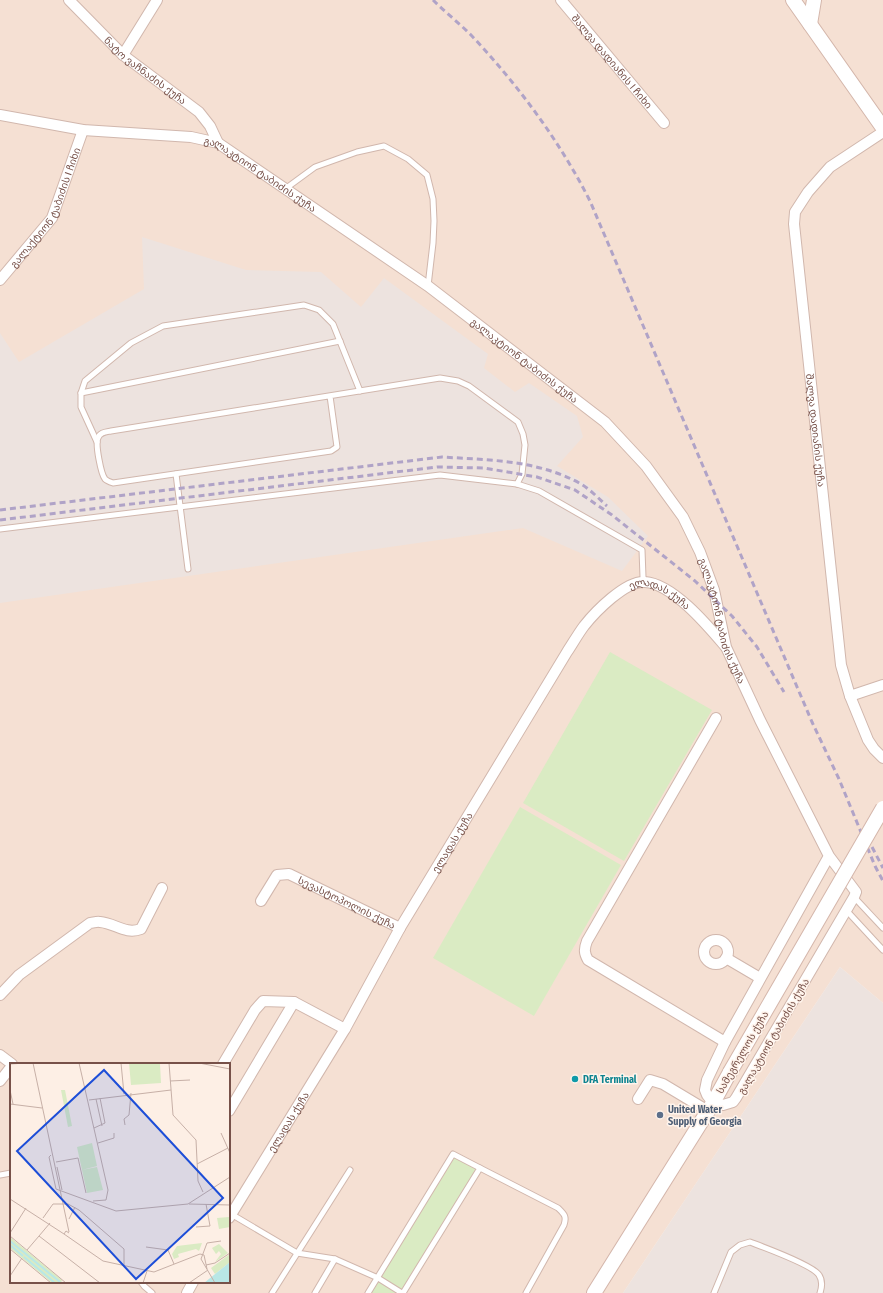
<svg xmlns="http://www.w3.org/2000/svg" width="883" height="1293" viewBox="0 0 883 1293" font-family="'Fira Sans Condensed','Noto Sans Georgian',sans-serif">
  <rect width="100%" height="100%" fill="#fdefe5"/>
  <path fill="#f5e0d3" fill-rule="evenodd" d="M0,0h883v1003l-43,-36 -217,326h-623zM11,1064h218v218h-218z"/>
  <g fill="#ede3df">
    <path d="M142,237l104,33 75,2 40,35 23,-29 104,76 -4,14 31,24 14,-9 48,33 6,21 -26,29 51,31 40,39 -26,35 -99,-43 -523,75v-270l19,29 125,-73z"/>
    <path d="M840,967l43,36v290h-260z"/>
  </g>
  <g fill="#daebc3">
    <path d="M610,652l102,58 -88,151 -101,-58z"/>
    <path d="M520,807l101,58 -87,151 -101,-58z"/>
    <path d="M453,1154l27,14 -77,125h-35z"/>
  </g>
  <g fill="none" stroke-linecap="round" stroke-linejoin="round">
    <defs>
      <g id="lane">
        <path d="M285,189l30,-22 42,-15 27,-6 24,13 19,16 6,24 1,22 -1,22 -5,43"/>
        <path d="M81,393l259,-52"/>
        <path d="M330,396l7,51 -6,4 -218,32c-3,-1 -6,-2 -8,-4 -4,-5 -10,-35 -7,-41 2,-6 8,-6 13,-7l329,-53 18,3 11,5 49,36 5,12 2,11 -3,29 -5,10"/>
        <path d="M97,442l-16,-35v-14l4,-12 46,-38 32,-17 141,-21 15,5 14,14 27,67"/>
        <path d="M176,474l12,95"/>
        <path d="M0,529l440,-54 77,9 22,7 103,59 1,27 2,5"/>
        <path d="M854,897l29,31"/>
        <path d="M846,910l37,40"/>
        <path d="M480,1168l78,40c6,6 9,8 6,17l-38,68"/>
        <path d="M0,1175l11,-2"/>
        <path d="M231,1214l66,39 38,6 43,19 24,15"/>
        <path d="M141,1282l3,4 8,7"/>
        <path d="M272,1293l78,-123"/>
        <path d="M315,1293l20,-34"/>
        <path d="M368,1293l85,-139 27,14 -77,125"/>
        <path d="M714,1293l17,-41 9,-7 10,-3c13,5 63,23 69,33 4,6 3,12 1,18"/>
      </g>
      <g id="street">
        <path id="s1" d="M69,0l54,55 76,57 11,14 8,17"/>
        <path id="s2" d="M561,0l103,123"/>
        <path d="M123,55l34,-55"/>
        <path id="s3" d="M0,115l83,15 108,7 27,6 210,143 177,136 41,44 37,51 17,35 14,38 12,57 34,73 69,136 27,36 -2,5 -118,201 -3,4 -10,3 -10,-2 -6,-8 -2,-5 2,-10 18,-38 104,-186"/>
        <path id="s4" d="M883,132l-53,35 -22,25 -13,20 -1,12 47,441 9,31 18,44 6,9 9,9"/>
        <path id="s5" d="M0,280l52,-62 31,-88"/>
        <path d="M850,696l33,-11"/>
        <path d="M716,718l-129,223c-3,8 -3,12 1,19l137,82"/>
        <path id="s6" d="M261,901l16,-26 12,-1 111,54"/>
        <circle cx="716" cy="952" r="12"/>
        <path d="M726,958l34,20"/>
        <path d="M0,995l19,-20 71,-52c3,0 7,-2 10,-1 15,1 25,13 41,7l21,-41"/>
        <path d="M0,1055l12,9"/>
        <path d="M223,1064l32,-54 8,-9 31,1 51,27"/>
        <path d="M0,1081l11,-14"/>
        <path d="M638,1099l12,-19 13,4 45,27"/>
        <path d="M229,1111l65,-109"/>
        <path id="s7" d="M229,1218l116,-189 55,-101 167,-276c6,-9 11,-18 17,-26 11,-14 42,-46 61,-44 28,2 63,44 80,64"/>
        <path d="M187,1293l6,-11"/>
      </g>
      <g id="secondary">
        <path d="M793,0l90,128"/>
        <path d="M810,24l4,-24"/>
        <path d="M594,1293l119,-190 17,-31"/>
      </g>
    </defs>
    <use href="#lane" stroke="#d1b7ad" stroke-width="7"/>
    <use href="#street" stroke="#d1b7ad" stroke-width="12"/>
    <use href="#secondary" stroke="#d4b6ab" stroke-width="16"/>
    <use href="#lane" stroke="#fff" stroke-width="5"/>
    <use href="#street" stroke="#fff" stroke-width="10"/>
    <use href="#secondary" stroke="#fff" stroke-width="14"/>
    <g stroke="#b0a3c7" stroke-width="3" stroke-dasharray="6 4" stroke-linecap="butt">
      <path d="M433,0c12,12 26,23 38,35 47,50 88,105 119,166l222,521 27,57 36,87 8,15"/>
      <path d="M0,510l442,-53c48,3 96,3 139,27 10,6 18,15 26,22"/>
      <path d="M0,520l437,-53 47,1 53,9 38,13 37,25 83,66 37,35 25,31 27,45"/>
      <path d="M872,847l11,21"/>
    </g>
    <defs>
      <path id="secondary-bridge" d="M730,1072l153,-264"/>
    </defs>
    <use href="#secondary-bridge" stroke="#d4b6ab" stroke-width="16" stroke-linecap="butt"/>
    <use href="#secondary-bridge" stroke="#fff" stroke-width="14"/>
  </g>
  <circle fill="#0f9aa8" stroke="#fff4ec" stroke-width="1.5" cx="575" cy="1079" r="4"/>
  <circle fill="#5c6f8a" stroke="#fff4ec" stroke-width="1.5" cx="660" cy="1115" r="4"/>
  <g text-anchor="middle" stroke-width="3" stroke-linejoin="round" paint-order="stroke">
    <g font-size="10" fill="#775149" stroke="#fff4ec">
      <text dy="4" stroke="none"><textPath href="#s2" startOffset="80">შალვა დადიანის I ჩიხი</textPath></text>
      <text dy="4" stroke="none"><textPath href="#s1" startOffset="104">ნატო ვაჩნაძის ქუჩა</textPath></text>
      <text dy="4" stroke="none"><textPath href="#s3" startOffset="272">გალაკტიონ ტაბიძის ქუჩა</textPath></text>
      <text dy="4" stroke="none"><textPath href="#s5" startOffset="87">გალაქტიონ ტაბიძის I ჩიხი</textPath></text>
      <text dy="4" stroke="none"><textPath href="#s3" startOffset="596">გალაკტიონ ტაბიძის ქუჩა</textPath></text>
      <text dy="4" stroke="none"><textPath href="#s4" startOffset="340">შალვა დადიანის ქუჩა</textPath></text>
      <text dy="4" stroke="none"><textPath href="#s7" startOffset="785">ელადას ქუჩა</textPath></text>
      <text dy="4" stroke="none"><textPath href="#s3" startOffset="932">გალაკტიონ ტაბიძის ქუჩა</textPath></text>
      <text dy="4" stroke="none"><textPath href="#s7" startOffset="437">ელადას ქუჩა</textPath></text>
      <text dy="4" stroke="none"><textPath href="#s6" startOffset="107">სევასტოპოლის ქუჩა</textPath></text>
      <text transform="translate(773 1036) rotate(-60)" y="4">გალაკტიონ ტაბიძის ქუჩა</text>
      <text transform="translate(742 1052) rotate(-60)" y="4">სამეგრელოს ქუჩა</text>
      <text dy="4" stroke="none"><textPath href="#s7" startOffset="113">ელადას ქუჩა</textPath></text>
    </g>
    <g font-size="10" font-weight="bold" fill="#0d838f" stroke="#fff4ec" text-anchor="start">
      <text x="583" y="1083">DFA Terminal</text>
    </g>
    <g font-size="10" font-weight="bold" fill="#4e5e75" stroke="#fff4ec" text-anchor="start">
      <text x="668" y="1113">United Water<tspan x="668" dy="12">Supply of Georgia</tspan></text>
    </g>
  </g>
  <g transform="translate(10 1063)">
    <rect width="220" height="220" fill="#fdefe5"/>
    <path d="M119,0l31,1 1,19 -30,2zM51,27h4l7,36 -4,1zM82,80l5,23 -15,4 -5,-23zM87,104l6,23 -16,3 -5,-23zM220,148v16l-11,2 -2,-11 12,-1zM0,174l52,43 -1,3h-9l-42,-35zM192,180l-3,8 -3,-2 -18,5 1,3 -5,2 -2,-5 5,-8zM209,181l9,9 -13,9 6,-8 -2,-3 -3,3 -4,-6zM220,191v8l-15,12 -4,-6z" fill="#daebc3"/>
    <path d="M220,199v21h-26z" fill="#b9e7e6"/>
    <path fill="none" stroke="#b9e7e6" stroke-width="2" d="M0,178l50,41M0,182l13,11M14,194l31,26"/>
    <path fill="none" stroke="#c7b0a7" stroke-width="1" d="M23,0l36,169M69,0l29,127 -2,10 -13,1M111,0l3,31M159,0l4,52 23,25 2,41 5,11M189,0l31,6M0,1l16,-1M160,18l20,-1M0,27l3,14M86,36l6,27M79,37l82,-10M0,41l32,4M115,62l-1,-6 5,-4 2,-22M84,65l11,-5 -5,-25M211,70l9,20M88,80l16,-5v-5M41,92l-2,2 7,32 60,22 72,-7 42,-27M46,99l22,-4 8,35M187,101l31,-16M47,104l5,23M0,136l54,35M179,141l41,1M33,155l10,-14h15l11,6 45,39v17M59,156l6,-12M40,160l-11,13 61,47M186,164l14,-1 -4,-22M0,170l16,-25M59,170l-3,-2 -2,3 39,27 51,11 46,-18 4,1 3,14M0,173l56,47M136,184l22,3 6,14M0,186l41,34M17,187l12,-14M191,196l6,-16 14,-2M191,196l14,24M196,202l9,-2 15,-10M0,213l12,-18M133,220l4,-12M179,220l19,-13"/>
    <path fill="#1d4ed8" fill-opacity="0.15" stroke="#1d4ed8" stroke-width="2" d="M94,7l119,128 -87,81 -119,-128z"/>
    <rect width="220" height="220" fill="none" stroke="#775149" stroke-width="2"/>
  </g>
</svg>
